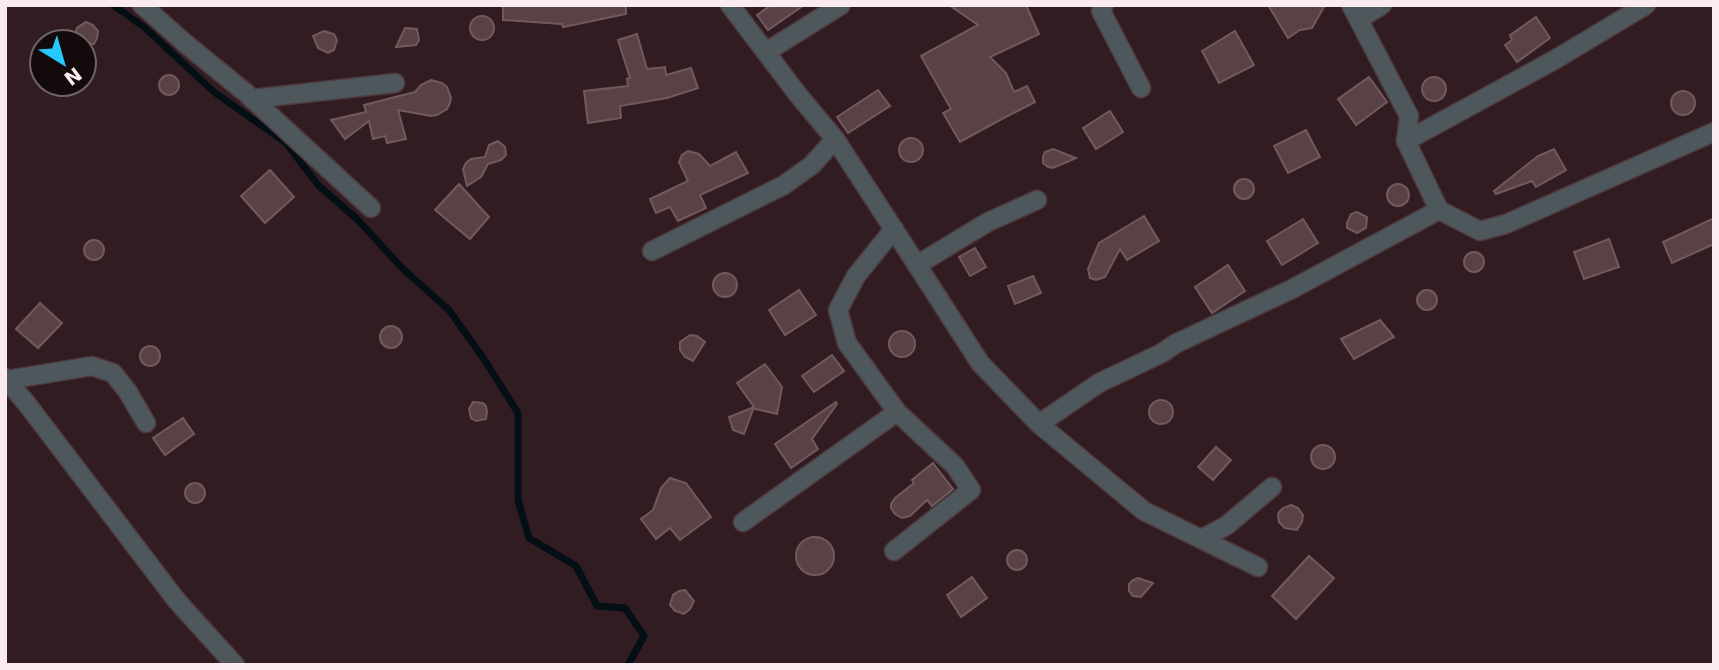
<svg xmlns="http://www.w3.org/2000/svg" width="1719" height="670" viewBox="0 0 1719 670" font-family="'DejaVu Sans',sans-serif">
  <rect width="100%" height="100%" fill="#311c21"/>
  <g fill="none" stroke-linecap="round" stroke-linejoin="round">
    <path stroke="#040f15" stroke-width="7" d="M113,5l31,22 70,65 72,51 32,42 40,35 44,48 47,42 35,49 34,54v87l11,38 47,28 21,40 28,2 19,28 -16,29"/>
  </g>
  <g fill="#594146" stroke="#72595e" stroke-width="2">
    <path d="M503,5h123v9l-63,13 -1,-3 -59,-4z"/>
    <path d="M771,5h33l-36,25 -11,-15z"/>
    <path d="M949,5h77l13,29 -49,23 16,16 8,19 13,-6 8,16 -35,18 -40,22 -17,-29 8,-4 -30,-53 57,-31z"/>
    <path d="M1268,5h57l-13,23 -12,2 -12,8z"/>
    <circle cx="482" cy="28" r="12"/>
    <path d="M1536,17l14,21 -33,24 -12,-17 7,-5 -2,-5z"/>
    <path d="M86,22l7,3 5,6 -1,7 -3,6 -10,1v-3h-5l-2,-3 -1,-8 1,-3z"/>
    <path d="M405,28l12,1 2,11 -3,5 -20,2z"/>
    <path d="M324,31l10,3 3,6 -3,10 -6,3 -10,-5 -5,-12z"/>
    <path d="M1235,31l19,34 -35,18 -17,-32z"/>
    <path d="M637,34l10,35 18,-2 1,8 25,-7 7,20 -31,10 -47,8 1,12 -33,5 -4,-32 44,-5 -1,-7 3,-1 -12,-38z"/>
    <circle cx="169" cy="85" r="10"/>
    <path d="M1369,77l18,25 -31,23 -18,-26z"/>
    <circle cx="1434" cy="89" r="12"/>
    <path d="M431,80l11,3 5,4 4,11 -1,5 -3,6 -10,6 -6,1 -33,-6 8,29 -19,4 -2,-7 -12,3 -4,-18 -24,18 -14,-19 35,-8 -2,-7 51,-13 6,-7z"/>
    <path d="M878,90l12,16 -42,27 -11,-16z"/>
    <circle cx="1683" cy="103" r="12"/>
    <path d="M1110,111l13,21 -27,17 -13,-21z"/>
    <path d="M1306,130l14,27 -32,16 -14,-27z"/>
    <circle cx="911" cy="150" r="12"/>
    <path d="M498,141l7,6 1,8 -5,5 -13,4 -7,13 -14,9 -4,-17 3,-6 5,-4 14,-2 4,-12z"/>
    <path d="M1053,149l23,9 -23,10 -5,-1 -5,-4v-6l2,-5z"/>
    <path d="M1554,149l12,21 -30,17 -4,-6 -36,13 -2,-3 44,-35z"/>
    <path d="M688,151l11,3 11,12 26,-14 12,21 -48,22 6,13 -28,13 -8,-14 -14,6 -6,-14 38,-18 -9,-19 3,-7z"/>
    <path d="M270,170l24,27 -29,26 -24,-27z"/>
    <circle cx="1244" cy="189" r="10"/>
    <circle cx="1398" cy="195" r="11"/>
    <path d="M459,184l30,33 -19,22 -35,-29z"/>
    <path d="M1357,212l10,5 -1,11 -9,5 -10,-5v-5l4,-9z"/>
    <path d="M1144,216l15,25 -32,19 -7,-11 -15,28 -9,3 -6,-2 -2,-9 11,-26z"/>
    <path d="M1714,218v26l-42,19 -9,-21z"/>
    <path d="M1303,219l15,24 -36,22 -15,-24z"/>
    <path d="M1609,239l10,28 -35,12 -10,-27z"/>
    <circle cx="94" cy="250" r="10"/>
    <path d="M975,248l11,19 -16,9 -11,-19z"/>
    <circle cx="1474" cy="262" r="10"/>
    <path d="M1228,265l17,26 -33,22 -17,-26z"/>
    <circle cx="725" cy="285" r="12"/>
    <path d="M1033,276l8,17 -26,11 -7,-18z"/>
    <circle cx="1427" cy="300" r="10"/>
    <path d="M799,290l17,25 -31,20 -16,-25z"/>
    <path d="M40,303l22,20 -24,25 -22,-19z"/>
    <path d="M1380,320l14,17 -40,22 -13,-20z"/>
    <circle cx="391" cy="337" r="11"/>
    <circle cx="902" cy="344" r="13"/>
    <path d="M690,335l7,1 8,6 -12,19 -8,-4 -5,-7v-8z"/>
    <circle cx="150" cy="356" r="10"/>
    <path d="M832,355l12,16 -30,21 -12,-16z"/>
    <path d="M765,364l17,23 -5,27 -22,-5 -1,-2 -10,27 -11,-4 -4,-13 25,-10 -17,-24z"/>
    <circle cx="1161" cy="412" r="12"/>
    <path d="M473,402l10,1 3,3 1,6 -1,7 -10,2 -5,-3 -2,-9z"/>
    <path d="M836,402l1,2 -25,35 6,10 -27,19 -16,-24z"/>
    <path d="M183,418l11,16 -29,21 -12,-17z"/>
    <circle cx="1323" cy="457" r="12"/>
    <path d="M1216,447l15,13 -18,20 -15,-13z"/>
    <path d="M933,463l20,26 -21,17 -5,-6 -17,16 -8,2 -7,-4 -4,-6v-4l4,-6 19,-15 -2,-3z"/>
    <path d="M670,478l16,5 25,34 -31,23 -10,-12 -14,11 -15,-20 12,-9 8,-22z"/>
    <circle cx="195" cy="493" r="10"/>
    <path d="M1291,505l7,3 5,7 -1,7 -5,8 -12,-2 -6,-6 -1,-8 2,-3 3,-3z"/>
    <circle cx="815" cy="556" r="19"/>
    <circle cx="1017" cy="560" r="10"/>
    <path d="M1309,556l25,22 -38,41 -24,-23z"/>
    <path d="M972,577l15,21 -26,19 -14,-22z"/>
    <path d="M1138,578l15,5 -12,14 -8,-1 -4,-5v-7l4,-4z"/>
    <path d="M685,590l9,11 -4,8 -6,5 -9,-3 -5,-6 3,-10 6,-4z"/>
  </g>
  <g fill="none" stroke-linecap="round" stroke-linejoin="round">
    <defs>
      <g id="minor">
        <path d="M142,5l44,39 60,49 125,115"/>
        <path d="M730,5l69,91 36,43 82,126 71,-43 49,-22"/>
        <path d="M1104,5l-3,6 40,77"/>
        <path d="M1351,5l58,111 -3,25 33,69"/>
        <path d="M1359,19l23,-14"/>
        <path d="M766,52l75,-47"/>
        <path d="M252,99l143,-16"/>
        <path d="M1406,141l150,-82 90,-54"/>
        <path d="M652,251l132,-66 28,-20 23,-26"/>
        <path d="M917,265l63,98 59,61 105,87 57,28 25,-13 46,-39"/>
        <path d="M5,378l22,26 150,197 58,64"/>
        <path d="M7,380l85,-14 21,7 15,19 18,31"/>
        <path d="M1039,424l60,-41 63,-30 13,-9 117,-55 147,-79 41,21 26,-7 208,-92"/>
        <path d="M743,522l154,-110"/>
        <path d="M1201,539l57,28"/>
        <path d="M894,551l77,-61 -16,-24 -58,-54 -50,-69 -9,-33 18,-34 38,-47"/>
      </g>
    </defs>
    <use href="#minor" stroke="#4d393e" stroke-width="21"/>
    <use href="#minor" stroke="#4d575c" stroke-width="18"/>
  </g>
  <rect width="1719" height="670" fill="none" stroke="#faebee" stroke-width="14"/>
  <g transform="translate(63 63) rotate(143)"><circle r="33" fill="#130a0b" stroke="#6f6466" stroke-width="2"/>
  <path d="M0-5L12 26L0 18L-12 26Z" fill="#25c9fe"/>
  <text y="-10" font-size="19" font-weight="bold" text-anchor="middle" fill="#faebee">N</text>
  </g>
</svg>
